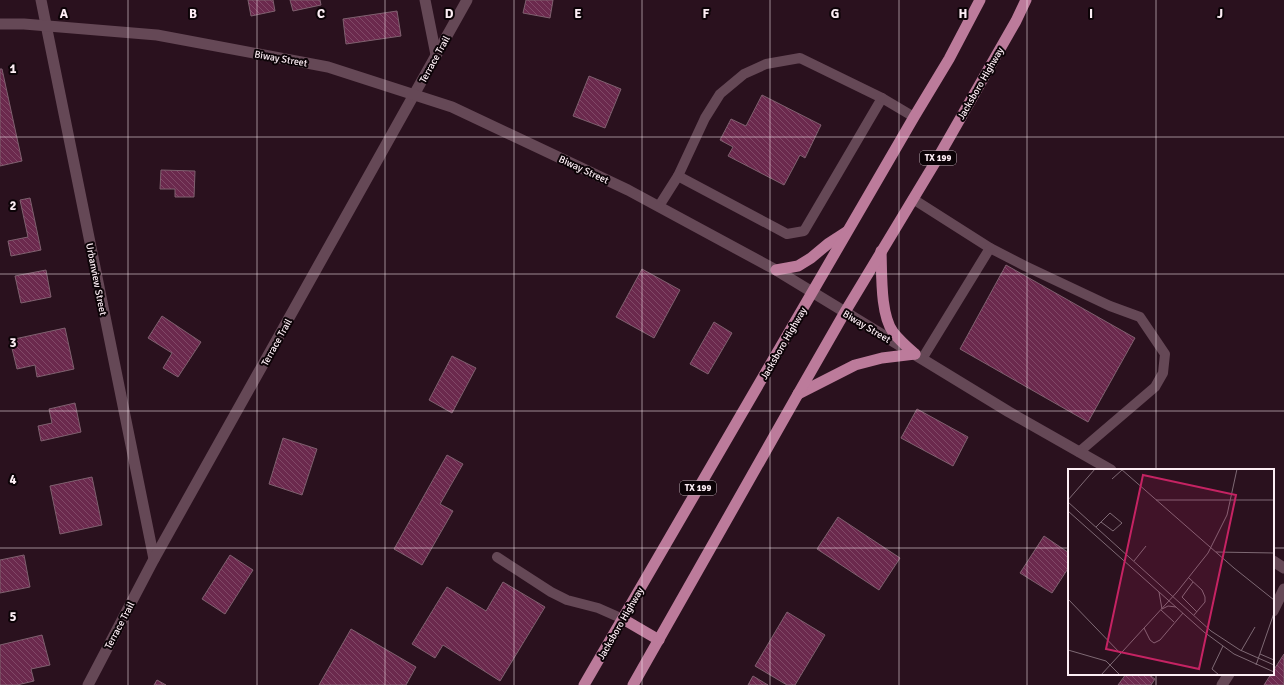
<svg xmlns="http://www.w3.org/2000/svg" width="1284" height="685" viewBox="0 0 1284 685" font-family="Signika,sans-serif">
  <defs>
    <pattern id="building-back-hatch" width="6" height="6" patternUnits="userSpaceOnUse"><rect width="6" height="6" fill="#6b294d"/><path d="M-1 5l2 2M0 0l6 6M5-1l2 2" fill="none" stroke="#814867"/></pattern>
  </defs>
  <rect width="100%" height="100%" fill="#2a111e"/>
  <g fill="url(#building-back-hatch)" stroke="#7f606f">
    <path d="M248,0h25l2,11 -24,5z"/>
    <path d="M290,0h30l1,5 -28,6z"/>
    <path d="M526,0h27l-3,18 -27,-5z"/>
    <path d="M397,11l4,25 -55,8 -3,-25z"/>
    <path d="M0,69h2l20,92 -22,5z"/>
    <path d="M589,76l32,13 -16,39 -32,-12z"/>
    <path d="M762,95l59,30 -16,33 -5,-3 -16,30 -56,-29 5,-9 -13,-7 11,-21 15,7z"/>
    <path d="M161,170l34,1 -1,26h-19v-8h-15z"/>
    <path d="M30,198l11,52 -30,6 -3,-15 20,-4 -8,-37z"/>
    <path d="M1006,265l129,73 -47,84 -128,-73z"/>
    <path d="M642,269l38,21 -26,48 -38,-21z"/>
    <path d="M46,270l5,27 -30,6 -6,-27z"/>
    <path d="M162,316l39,26 -23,35 -15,-9 9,-15 -24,-15z"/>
    <path d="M714,322l18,11 -24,41 -18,-10z"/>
    <path d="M65,328l9,41 -37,8 -2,-12 -18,4 -7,-29z"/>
    <path d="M452,356l24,12 -24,45 -23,-13z"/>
    <path d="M75,403l6,29 -40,9 -3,-15 14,-3 -3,-14z"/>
    <path d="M917,409l51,28 -15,29 -52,-28z"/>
    <path d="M283,438l34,11 -15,46 -33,-11z"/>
    <path d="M447,455l16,9 -23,40 13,7 -31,54 -28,-16z"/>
    <path d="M92,477l10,48 -42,9 -10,-48z"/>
    <path d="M838,517l62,41 -21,32 -62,-41z"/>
    <path d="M1044,536l25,17v14l-17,26 -32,-20z"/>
    <path d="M24,555l6,32 -30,6v-33z"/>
    <path d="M230,555l23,15 -28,44 -23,-15z"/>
    <path d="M503,582l42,25 -45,74 -57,-36 -8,13 -23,-14 35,-57 39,24z"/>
    <path d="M787,612l38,23 -30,50h-8l-32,-19z"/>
    <path d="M351,629l65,38 -10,18h-87z"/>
    <path d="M42,635l8,30 -19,4 3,12 -17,4h-17v-40z"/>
    <path d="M1284,654v31h-20l7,-11h2v-3z"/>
    <path d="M1126,674h22l7,5 -4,6h-33z"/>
    <path d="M753,676l15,9h-20z"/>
    <path d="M157,680l9,5h-12z"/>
  </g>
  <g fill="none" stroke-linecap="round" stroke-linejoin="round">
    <g stroke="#654856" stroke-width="10">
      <path d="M678,176l109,58 17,-3 78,-133"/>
      <path d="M913,199l77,49 35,18 85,40 30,11 25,37 -2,19 -8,14 -76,65"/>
      <path d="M659,206l19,-30 27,-58 15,-24 24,-20 22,-10 34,-6 82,40 32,19"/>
      <path d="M922,359l68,-111"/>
      <path d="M497,557l54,35 16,8 31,8 25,11"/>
    </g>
    <g stroke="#654856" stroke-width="11">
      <path d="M41,0l113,559"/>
      <path d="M425,0l11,55"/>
      <path d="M845,312l164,100 102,58"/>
      <path d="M1273,561l11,7"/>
      <path d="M1273,611l11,-22"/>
      <path d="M88,685l66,-126 313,-559"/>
      <path d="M1222,685l7,-11"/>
    </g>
    <path stroke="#654856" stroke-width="11" d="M0,24h24l133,11 171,32 124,40 176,83 148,80 69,42"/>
    <g stroke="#bc7b9b" stroke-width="11">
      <path d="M881,251c1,22 -1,63 12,81 6,8 14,15 22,22"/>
      <path d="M776,270l22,-4 13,-8 18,-15 17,-11"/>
      <path d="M798,394l57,-29 27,-7 33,-4"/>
      <path d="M623,619l36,21"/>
      <path d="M584,685l330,-568 35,-58 31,-59"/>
      <path d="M633,685l165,-291 47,-82 91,-151 80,-140 10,-21"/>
    </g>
  </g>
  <path fill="none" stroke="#fdeef5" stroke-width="1" stroke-opacity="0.55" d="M128,0v685M257,0v685M385,0v685M514,0v685M642,0v685M770,0v685M899,0v685M1027,0v685M1156,0v470M0,137h1284M0,274h1284M0,411h1284M0,548h1069M1273,548h11M1156,674v11"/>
  <g text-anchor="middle" stroke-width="4" stroke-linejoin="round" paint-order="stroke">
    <g fill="#0c0307" stroke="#b5a8ae" stroke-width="1">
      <rect x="920" y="151" width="36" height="14" rx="3"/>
      <rect x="680" y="481" width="36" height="14" rx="3"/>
    </g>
    <g font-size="9" font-weight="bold" fill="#fdeef5">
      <text x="938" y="161">TX 199</text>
      <text x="698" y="491">TX 199</text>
    </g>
    <g font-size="10" fill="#fdeef5" stroke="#0c0307">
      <text transform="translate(281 58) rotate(10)" y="4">Biway Street</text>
      <text transform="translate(434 59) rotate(-61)" y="4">Terrace Trail</text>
      <text transform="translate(980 83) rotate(-60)" y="4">Jacksboro Highway</text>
      <text transform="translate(584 169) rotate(25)" y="4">Biway Street</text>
      <text transform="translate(97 279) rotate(79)" y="4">Urbanview Street</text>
      <text transform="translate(867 326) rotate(31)" y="4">Biway Street</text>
      <text transform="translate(276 342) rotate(-61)" y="4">Terrace Trail</text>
      <text transform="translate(783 343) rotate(-60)" y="4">Jacksboro Highway</text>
      <text transform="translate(620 623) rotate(-60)" y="4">Jacksboro Highway</text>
      <text transform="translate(119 625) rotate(-62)" y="4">Terrace Trail</text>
    </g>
  </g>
  <g transform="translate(1068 469)">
    <rect width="206" height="206" fill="#2a111e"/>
    <path fill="none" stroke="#7e6974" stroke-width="1" d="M53,0l113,99 40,32M44,10l10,-9M0,31l27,-31M88,31h118M0,33l143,129 29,19 34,15M0,42l136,121 30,22 40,18M28,58l14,-14 12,10 -9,8 -12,-9M148,83l58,1M66,92l12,-15M121,109l13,12 3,7v5l-11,13M125,113l-11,15 15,15M91,123l3,17 6,-3 8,1M0,130l53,55M93,141l13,12M76,159l6,12 4,3 6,-3 23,-27M0,181l38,11 14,14M173,182l14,-24M192,185l14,6M188,196l18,-52M33,206l76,-83 31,-39 19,-38 10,-46M151,206l-7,-6 11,-23"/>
    <path fill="#c52363" fill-opacity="0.15" stroke="#c52363" stroke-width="2" d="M75,6l93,20 -37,174 -93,-20z"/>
    <rect width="206" height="206" fill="none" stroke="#fdeef5" stroke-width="2"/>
  </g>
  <g font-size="13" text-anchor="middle" font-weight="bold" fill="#fdeef5" stroke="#0c0307" stroke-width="4" stroke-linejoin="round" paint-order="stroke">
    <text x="64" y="18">A</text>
    <text x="193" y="18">B</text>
    <text x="321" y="18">C</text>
    <text x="449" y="18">D</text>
    <text x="578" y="18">E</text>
    <text x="706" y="18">F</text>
    <text x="835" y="18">G</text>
    <text x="963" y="18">H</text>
    <text x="1091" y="18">I</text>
    <text x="1220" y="18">J</text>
    <text x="13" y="73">1</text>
    <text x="13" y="210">2</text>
    <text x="13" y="347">3</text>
    <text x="13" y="484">4</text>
    <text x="13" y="621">5</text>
  </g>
</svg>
